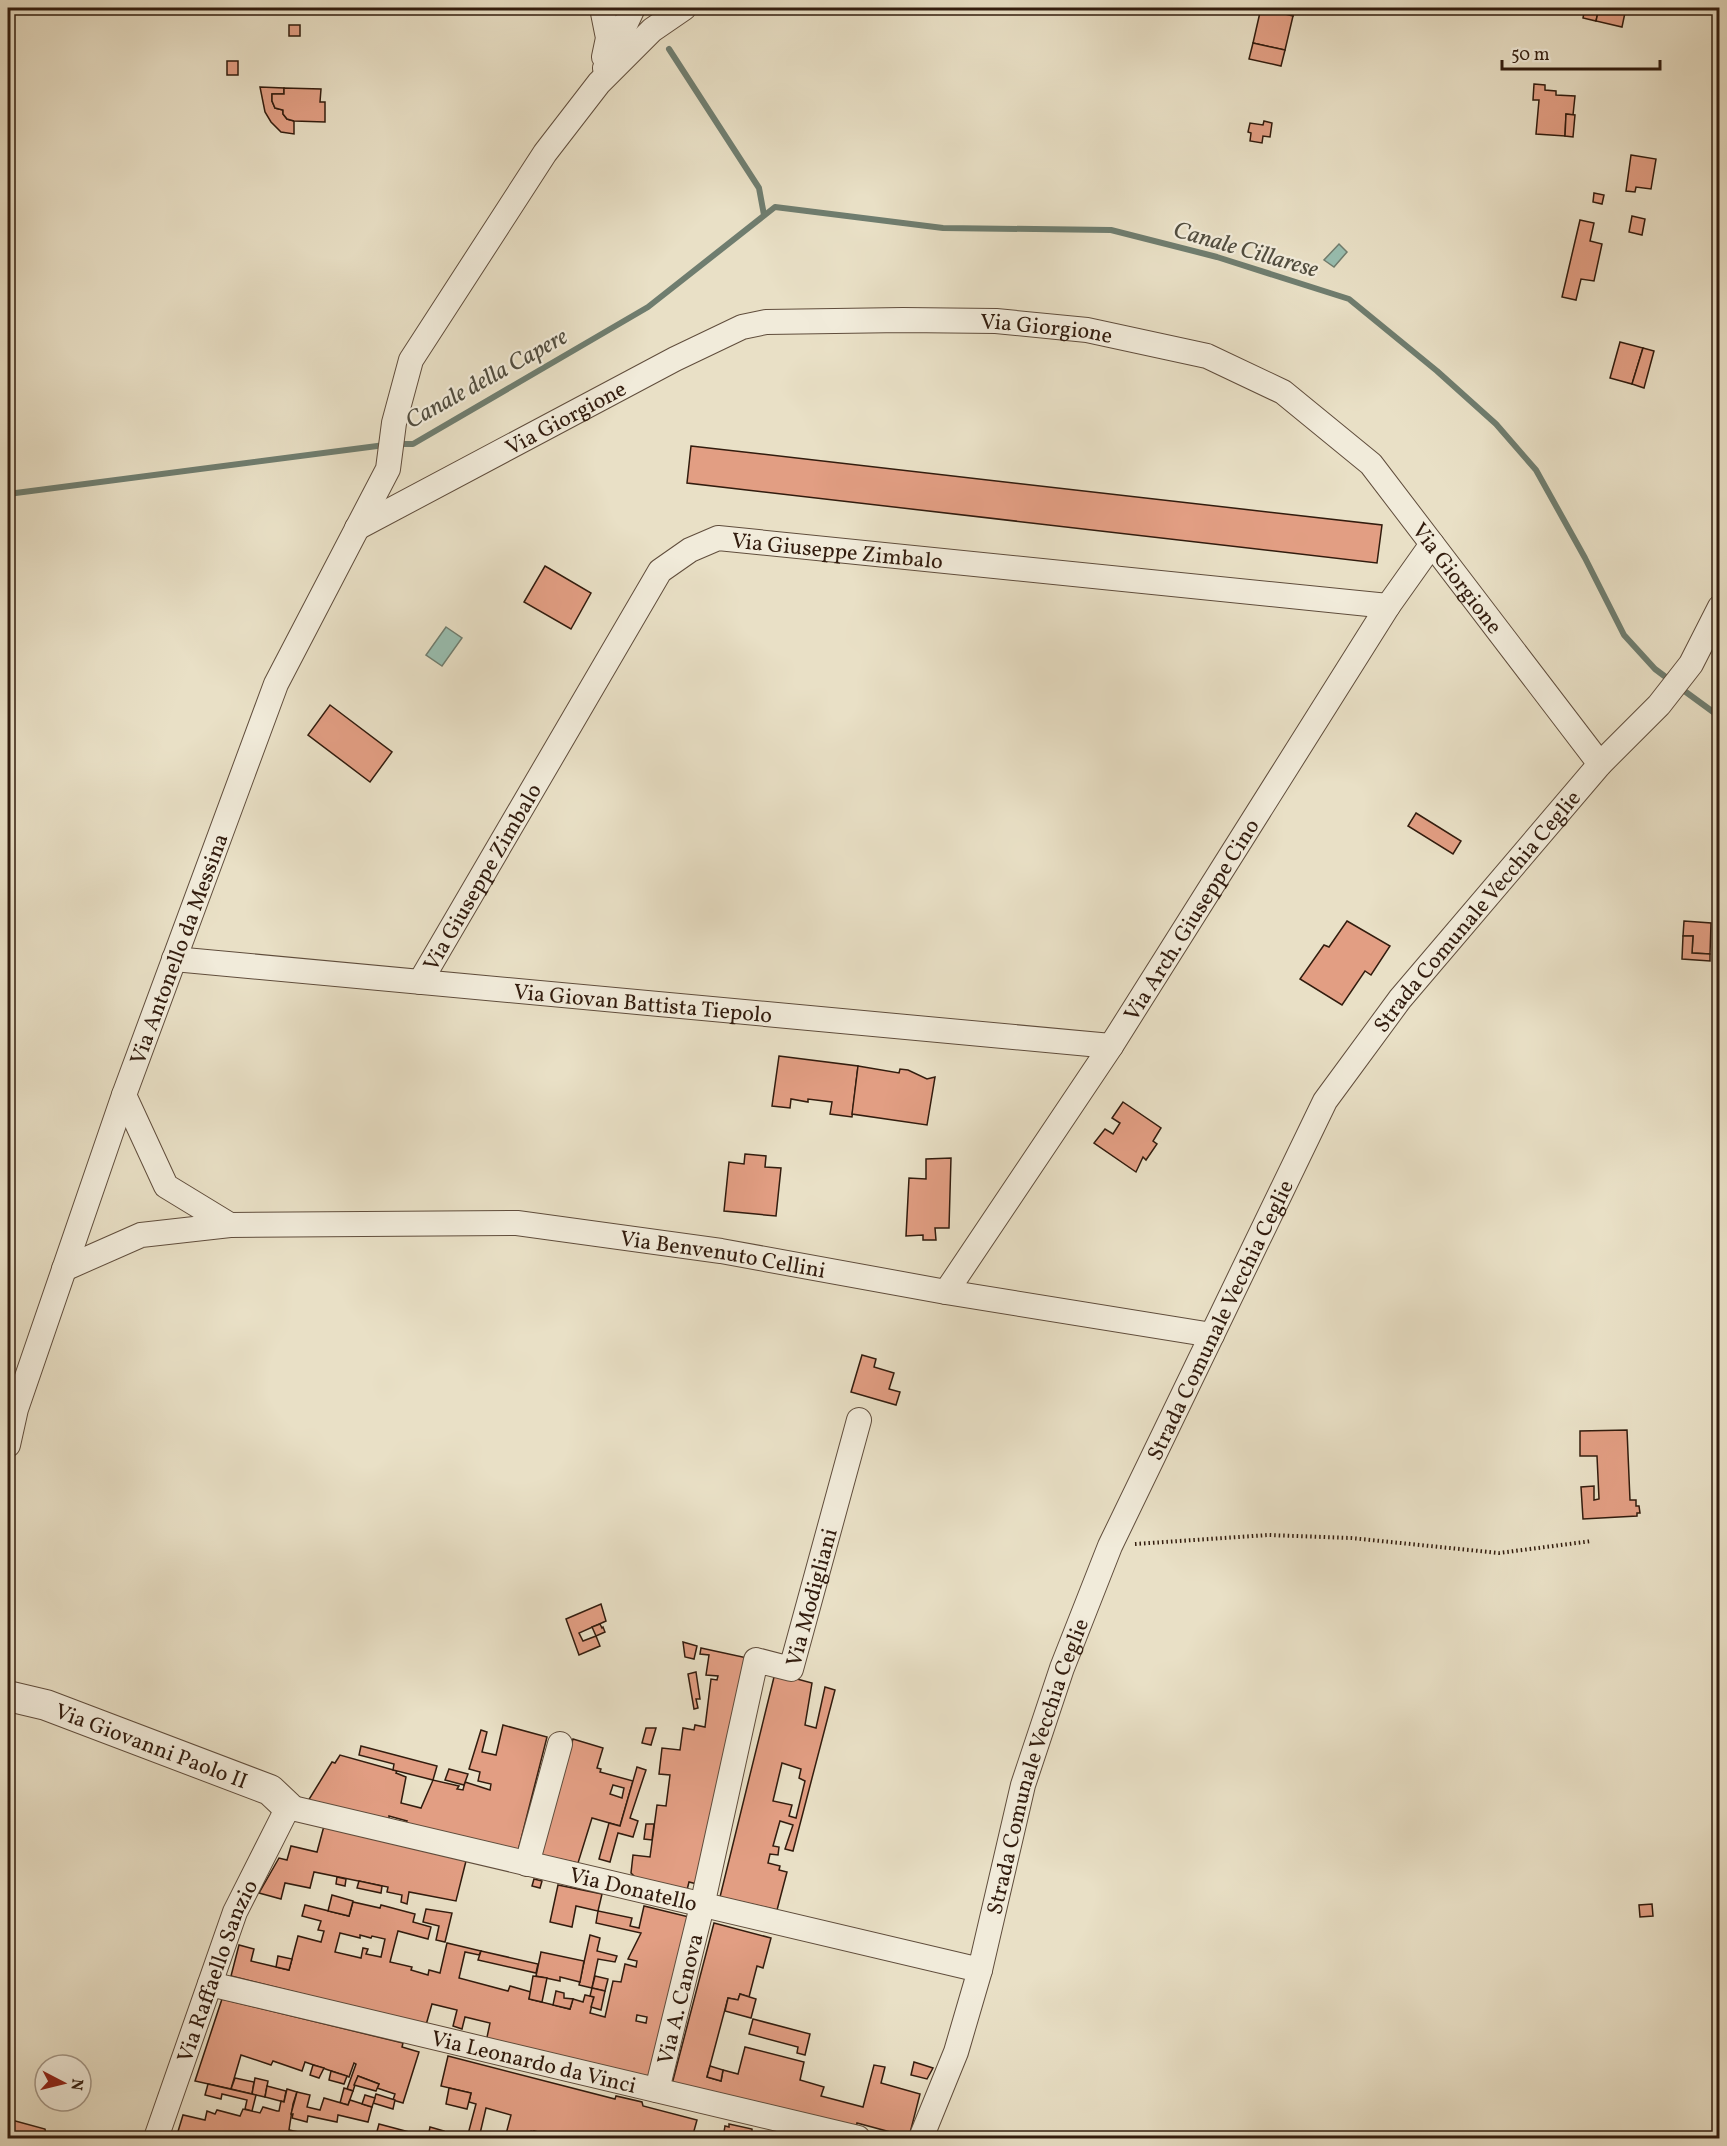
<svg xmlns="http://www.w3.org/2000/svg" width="1727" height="2146" viewBox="0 0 1727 2146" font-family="Vollkorn,serif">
  <rect width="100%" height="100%" fill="#e9e0c6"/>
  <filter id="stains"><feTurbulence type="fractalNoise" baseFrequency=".00333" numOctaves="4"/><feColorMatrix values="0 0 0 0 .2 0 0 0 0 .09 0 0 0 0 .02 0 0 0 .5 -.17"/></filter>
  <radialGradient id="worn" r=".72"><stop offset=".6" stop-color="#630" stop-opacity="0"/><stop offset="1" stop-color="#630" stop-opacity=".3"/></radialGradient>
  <g fill="#98beb0" stroke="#6f7d6f" stroke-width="1.5">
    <path d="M1339,244l8,8 -13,15 -10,-7z"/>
    <path d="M446,627l16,11 -20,28 -16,-11z"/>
  </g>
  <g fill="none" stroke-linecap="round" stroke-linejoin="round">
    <g stroke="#6f7d6f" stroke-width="6">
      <path d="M669,49l90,139 5,27"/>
      <path d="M398,444h15l235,-137 127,-100 168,21 168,2 106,27 132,42 88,72 59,53 40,46 49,88 39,77 31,34 16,12"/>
      <path d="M8,494l377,-49"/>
      <path d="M1679,687l41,30"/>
    </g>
  </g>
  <g fill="#e29e83" stroke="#321c0e" stroke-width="1.5" fill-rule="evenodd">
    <path d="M1261,8h34l-2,8z"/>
    <path d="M1261,8l32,8 -8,34 -32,-7z"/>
    <path d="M1585,8h14l-3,13 -13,-3z"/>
    <path d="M1599,8h27l-4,19 -26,-6z"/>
    <path d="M1720,17v24l-7,-2z"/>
    <rect x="289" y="25" width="11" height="11"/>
    <path d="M1253,43l32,7 -4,16 -32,-7z"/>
    <rect x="227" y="61" width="11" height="14"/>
    <path d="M1534,84l11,1v5l11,1v4l19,1 -2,19 -7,-1 -1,22 -29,-2 3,-34h-6z"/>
    <path d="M260,87l24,1v6h-12v7l3,7 8,2v4l4,5 7,2v13l-13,-2 -10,-10 -6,-10z"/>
    <path d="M284,88l37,1 -1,13h5v20l-31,-1 -7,-2 -4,-5v-4l-8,-2 -3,-7v-7h12z"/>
    <path d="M1566,114l9,1 -2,22 -8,-1z"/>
    <path d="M1264,121l8,2 -2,14 -7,-1 -1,7 -12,-2 1,-8 -3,-1 2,-9 13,2z"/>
    <path d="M1631,155l25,4 -5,30 -15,-2 -1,5 -9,-1z"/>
    <path d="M1594,193l10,2 -2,9 -9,-2z"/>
    <path d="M1632,216l13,3 -3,16 -13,-3z"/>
    <path d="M1580,220l14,3 -4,18 12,3 -8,37 -13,-2 -5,21 -14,-3z"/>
    <path d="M1620,342l23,6 -11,36 -22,-6z"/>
    <path d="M1643,348l11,3 -10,37 -12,-4z"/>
    <path d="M691,446l691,79 -5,38 -690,-80z"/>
    <path d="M545,566l46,27 -20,36 -47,-27z"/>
    <path d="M330,705l62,47 -22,30 -62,-47z"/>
    <path d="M1416,813l45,28 -8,13 -45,-28z"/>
    <path d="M1347,921l43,25 -19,29 -6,-4 -23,34 -42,-26 24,-34 5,2z"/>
    <path d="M1684,921l27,2 -1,31 -18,-1 1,-17h-10z"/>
    <path d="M1683,936h10l-1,17 18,1v7l-28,-2z"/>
    <path d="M779,1056l79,10 -6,51 -22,-3 2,-12 -24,-3v3l-17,-3 -1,9 -18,-2z"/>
    <path d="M858,1066l41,7 1,-4 8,1 19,9 8,-2 -8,48 -75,-11z"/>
    <path d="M1123,1102l38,26 -8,13 4,3 -11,16 -3,-3 -7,15 -42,-29 11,-14 8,5 7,-11 -8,-5z"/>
    <path d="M745,1154l21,2 -1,11 16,1 -5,48 -52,-5 5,-49 15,2z"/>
    <path d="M951,1158l-2,70h-14l1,12h-13v-5l-17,1 3,-58 17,1v-20z"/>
    <path d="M862,1355l14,4 -2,8 20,6 -5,16 11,3 -4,13 -45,-13z"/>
    <path d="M1627,1430l3,70h6v6h3l1,7h-3v3l-54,3 -2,-32 13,-1v14l5,-1 -2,-43h-17v-25z"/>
    <path d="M601,1604l5,17 -27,12 4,8 13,-5 4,10 -21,9 -13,-36z"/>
    <path d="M600,1624l2,4 1,-1 2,5 -9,4 -4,-9z"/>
    <path d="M683,1642l14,4 -3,13 -9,-2z"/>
    <path d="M701,1648l51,11 -55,225 -8,-2 -2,8 -52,-13 -4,-4 2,-18 17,2 7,-52 9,1 4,-31 -11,-1 3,-26 18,2 3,-22 11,2 1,-5 10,2 6,-48 6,1 1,-4 -12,-1 3,-20 -9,-1z"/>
    <path d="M696,1672l4,27h-4l2,9 -4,1 -6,-35z"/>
    <path d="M775,1673l37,10 -7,42 11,3 9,-41 10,3 -42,161 -8,-2 8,-24 -13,-4 -7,25 6,1 -1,8 -8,-1 -2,9 12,3 -1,4 8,2 -10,38 -57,-13zM782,1763l19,6 -2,9 6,3 -9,37 -7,-2 3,-11 -19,-4z"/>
    <path d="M503,1725l44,12 -29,114 -113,-27 2,-3 -18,-5v3l-81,-18 24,-39 3,1 5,-8 57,16 -1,2 10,4 -5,26 20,5 12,-28 26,6 -2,3 6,1 2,-8 25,8 1,-6 -13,-3 2,-9 -11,-3 12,-39 6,2 -5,20 14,3z"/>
    <path d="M646,1728h10l-5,17 -9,-2z"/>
    <path d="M573,1739l30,9 -6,20 4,1 -1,3 33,9 -13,45 -28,-8 -14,45 -38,-8zM613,1785l11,3 -2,10 -12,-4z"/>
    <path d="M361,1746l76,20 -4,14 -40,-10 1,-6 -35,-9z"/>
    <path d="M637,1767l9,3 -16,48 8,3 -5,16 -15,-4 -8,29 -11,-3 10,-36 11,3z"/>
    <path d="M449,1769l19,5 -4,11 -19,-5z"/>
    <path d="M646,1824h8l-2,16 -8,-1z"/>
    <path d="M324,1826l142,35 -10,40 -47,-9 -2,12 -6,-2 1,-7 -15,-3 1,-5 -74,-15 -4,16 -25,-5 -4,16 -22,-6 20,-35 8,2 4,-14 26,6z"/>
    <path d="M337,1877l9,2 -1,7 -9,-2z"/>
    <path d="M534,1879l8,2 -2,7 -8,-2z"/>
    <path d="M359,1881l23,5 -1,7 -24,-5z"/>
    <path d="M558,1885l44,9 -4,17 34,7 -2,8 9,2 5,-22 45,11 -42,166 -161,-41 4,-19 -25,-6 -3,12 -9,-3 4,-16 -25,-6 -6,21 -195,-49 8,-31 15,4 -3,12 38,9 9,-34 23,6 3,-11 -6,-1 3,-9 -19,-5 3,-11 44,11 4,-14 27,6 1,-3 34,9 -2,8 18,5 -3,12 -30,-8 -8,31 22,5 -1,3 17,5 1,-5 11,3 7,-30 34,8 -2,4 -14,-3 -6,26 49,13 2,-5 21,6 -2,7 41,10 3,-10 10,3 2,-7 9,2 -4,16 15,4 8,-36 8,1 4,-18 11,3 1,-6 -9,-2 13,-26 -45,-10 2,-12 -22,-5 -4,21 -22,-5zM340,1933l20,5v-3l11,3 1,-2 13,3 -4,18 -15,-3 2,-5 -5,-1 -2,10 -26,-6zM637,2015l10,2 -1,6 -10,-2z"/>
    <path d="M332,1895l21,6 -4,15 -21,-5z"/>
    <path d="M1652,1904l1,12 -13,1 -1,-12z"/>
    <path d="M426,1909l26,4 -7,29 -9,-2 3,-14 -16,-4z"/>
    <path d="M714,1923l57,15 -8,30 -6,-2 -8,31 -9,-3 -2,6 -10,-2 -21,79 14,4 2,-11 15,4 7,-27 59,15 -4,18 24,7 -3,9 42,11 11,-42 11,2 -4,16 39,11 -11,43 -52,-14 -3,14 -183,-49z"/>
    <path d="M590,1935l10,3 -3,13 20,5 -2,6 -17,-3 -6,29 -13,-3z"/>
    <path d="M481,1951l57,13 -2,9 -58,-13z"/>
    <path d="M541,1952l43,9 -4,21 -20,-5v4l-24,-5z"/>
    <path d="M278,1956l14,3 -3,11 -13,-3z"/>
    <path d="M533,1976l14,2 -5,24 -13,-3z"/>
    <path d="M595,1976l13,3 -3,12 -13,-3z"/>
    <path d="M592,1988l13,3 -4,19 -10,-3 3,-10 -4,-1z"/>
    <path d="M556,1991l8,2v5l9,1 -3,10 -17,-4z"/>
    <path d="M740,1994l16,5 -5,19 -26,-7 3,-13 10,2z"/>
    <path d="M222,1999l181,44 -1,4 17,5 -16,51 -10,-3 2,-6 -18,-6 2,-4 -21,-8 -5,15 -6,-2 9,-25 -2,-1 -5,14 -44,-15 -3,9 -29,-10 -2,4 -30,-10 -10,34 -36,-8z"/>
    <path d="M753,2019l57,15 -5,21 -8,-2 1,-6 -49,-13z"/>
    <path d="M448,2056l167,43 1,-3 26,6 1,4 54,14 -5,18h-74l-14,-3 -1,3h-6l-14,-3 -1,3h-41l2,-5 -12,-2 -3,7h-23l6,-23 -25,-7 -7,30h-12l9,-34 -7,-2 2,-9 -30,-7z"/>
    <path d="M914,2062l19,6 -6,11 -16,-4z"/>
    <path d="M313,2065l11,3 -5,10 -9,-3z"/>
    <path d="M710,2066l13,4 -2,11 -14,-4z"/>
    <path d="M331,2071l16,5 -3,8 -15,-4z"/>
    <path d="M358,2076l21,8 -3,7 -22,-6z"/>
    <path d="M235,2078l19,4 -2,12 -21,-5z"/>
    <path d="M255,2078l13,3 -3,16 -13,-3z"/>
    <path d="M208,2084l48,11 -4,16 -7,-2 2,-9 -25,-6 -1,5 -16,-4z"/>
    <path d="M267,2086l19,5 -2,11 -19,-5z"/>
    <path d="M344,2088l9,3 -5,14 -8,-2z"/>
    <path d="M449,2088l22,5 -4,16 -21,-5z"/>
    <path d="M287,2089l10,3 -4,12 -4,26 15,3 -1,5h-127l7,-23 22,5 2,-9 8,3 2,-4 23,6 3,-7 17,4 3,-6 14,4h2l2,-10 3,1z"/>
    <path d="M297,2092l13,3 -3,12 13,3 4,-12 24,7 2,-5 22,7 -4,15 -30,-7 -1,7 -29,-6 -1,6 -15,-4 1,-4h-2z"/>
    <path d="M376,2094l19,6 -2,9 -20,-6z"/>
    <path d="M365,2095l10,3 -3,9 -10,-3z"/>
    <path d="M8,2119l37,10 2,9h-39z"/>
    <path d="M379,2124l49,13 2,-10 14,4 -2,7h-56l-10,-3z"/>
    <path d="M729,2124l23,5v6l6,3h-35l2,-12 4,1z"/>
    <path d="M534,2131l9,2 -2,5h2h-10z"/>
  </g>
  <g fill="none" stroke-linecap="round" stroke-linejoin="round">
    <defs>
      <g id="minor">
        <path d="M602,8l6,30 -4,19"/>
        <path d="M605,68l28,-60"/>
        <path id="s1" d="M357,528l318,-169 67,-32 24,-5 137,-2 93,1 91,9 120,26 76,36 88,72 229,300"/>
        <path id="s2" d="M174,959l937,87"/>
        <path id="s3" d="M420,982l240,-411 30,-21 28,-12 670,68"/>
        <path d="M124,1095l42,91 64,39"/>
        <path id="s4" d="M64,1269l77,-34 89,-10 287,-2 204,28 225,41 266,43"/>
        <path id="s5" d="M946,1292l165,-246 277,-440 44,-62"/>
        <path id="s6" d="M8,1445l8,-36 108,-314 152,-411 112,-215 6,-46 17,-63 134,-207 54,-70 53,-53 32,-22"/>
        <path d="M527,1864l33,-120"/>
        <path id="s7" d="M210,1984l648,154"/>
        <path id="s8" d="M657,2090l45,-184 54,-246 35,9 68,-249"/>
        <path id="s9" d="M156,2138l79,-226 53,-105 692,163"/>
        <path id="s10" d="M921,2138l35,-86 24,-82 43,-185 39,-117 48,-122 215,-445 75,-102 200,-235 59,-59 32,-41 29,-57"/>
      </g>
      <g id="tertiary">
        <path id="s11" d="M8,1696l38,9 224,85 18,17"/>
      </g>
    </defs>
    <use href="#minor" stroke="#604d3c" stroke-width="26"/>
    <use href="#tertiary" stroke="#604d3c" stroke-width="32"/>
    <path stroke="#321c0e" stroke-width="4" stroke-dasharray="1.5 3" stroke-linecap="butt" d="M1135,1544l133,-9 83,3 148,15 93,-12"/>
    <use href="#minor" stroke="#f1ebda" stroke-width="24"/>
    <use href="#tertiary" stroke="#f1ebda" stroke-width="30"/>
  </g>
  <g text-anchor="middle" stroke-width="4.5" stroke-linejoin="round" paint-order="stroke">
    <g font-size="22" fill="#321c0e" stroke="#f1ebda">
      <text dy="8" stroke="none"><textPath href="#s1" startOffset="740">Via Giorgione</textPath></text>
      <text dy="8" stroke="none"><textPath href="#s1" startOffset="236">Via Giorgione</textPath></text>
      <text dy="8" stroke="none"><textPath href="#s3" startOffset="663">Via Giuseppe Zimbalo</textPath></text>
      <text dy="8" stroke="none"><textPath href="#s1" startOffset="1244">Via Giorgione</textPath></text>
      <text dy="8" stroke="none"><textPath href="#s3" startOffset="122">Via Giuseppe Zimbalo</textPath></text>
      <text dy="8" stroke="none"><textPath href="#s10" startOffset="1360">Strada Comunale Vecchia Ceglie</textPath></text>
      <text dy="8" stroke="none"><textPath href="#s5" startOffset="446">Via Arch. Giuseppe Cino</textPath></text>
      <text dy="8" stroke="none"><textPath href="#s6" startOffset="525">Via Antonello da Messina</textPath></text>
      <text dy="8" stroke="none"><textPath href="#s2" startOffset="471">Via Giovan Battista Tiepolo</textPath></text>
      <text dy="8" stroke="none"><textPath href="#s4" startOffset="669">Via Benvenuto Cellini</textPath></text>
      <text dy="8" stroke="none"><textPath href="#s10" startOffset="874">Strada Comunale Vecchia Ceglie</textPath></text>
      <text dy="8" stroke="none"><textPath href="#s8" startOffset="552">Via Modigliani</textPath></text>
      <text dy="8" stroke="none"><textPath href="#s11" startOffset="152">Via Giovanni Paolo II</textPath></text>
      <text dy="8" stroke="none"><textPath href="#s10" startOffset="390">Strada Comunale Vecchia Ceglie</textPath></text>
      <text dy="8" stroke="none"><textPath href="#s9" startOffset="712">Via Donatello</textPath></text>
      <text dy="8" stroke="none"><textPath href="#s9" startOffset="178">Via Raffaello Sanzio</textPath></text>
      <text dy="8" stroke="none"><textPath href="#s8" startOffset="94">Via A. Canova</textPath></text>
      <text dy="8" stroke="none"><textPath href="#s7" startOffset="333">Via Leonardo da Vinci</textPath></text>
    </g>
    <g font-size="24" font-style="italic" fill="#514d3f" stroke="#f1ebda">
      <text transform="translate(1246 249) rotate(16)" y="8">Canale Cillarese</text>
      <text transform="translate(486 378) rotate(-29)" y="8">Canale della Capere</text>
    </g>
  </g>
  <rect width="1727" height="2146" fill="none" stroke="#e9e0c6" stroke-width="30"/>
  <rect x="9" y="9" width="1709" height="2128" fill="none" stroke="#321c0e" stroke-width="3"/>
  <rect x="15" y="15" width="1697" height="2116" fill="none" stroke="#321c0e" stroke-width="1.5"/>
  <g transform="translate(63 2083) rotate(97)"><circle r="28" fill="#f1ebda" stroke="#a59888" stroke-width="1.5"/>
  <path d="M0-4.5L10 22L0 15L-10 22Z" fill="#8f2418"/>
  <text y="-9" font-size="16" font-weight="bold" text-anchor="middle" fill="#321c0e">N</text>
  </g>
  <path d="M1502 60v9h158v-9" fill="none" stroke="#321c0e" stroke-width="3"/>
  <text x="1511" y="60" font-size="18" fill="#321c0e" stroke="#f1ebda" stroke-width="4.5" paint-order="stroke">50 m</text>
  <rect width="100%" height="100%" filter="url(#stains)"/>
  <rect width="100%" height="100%" fill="url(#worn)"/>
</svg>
